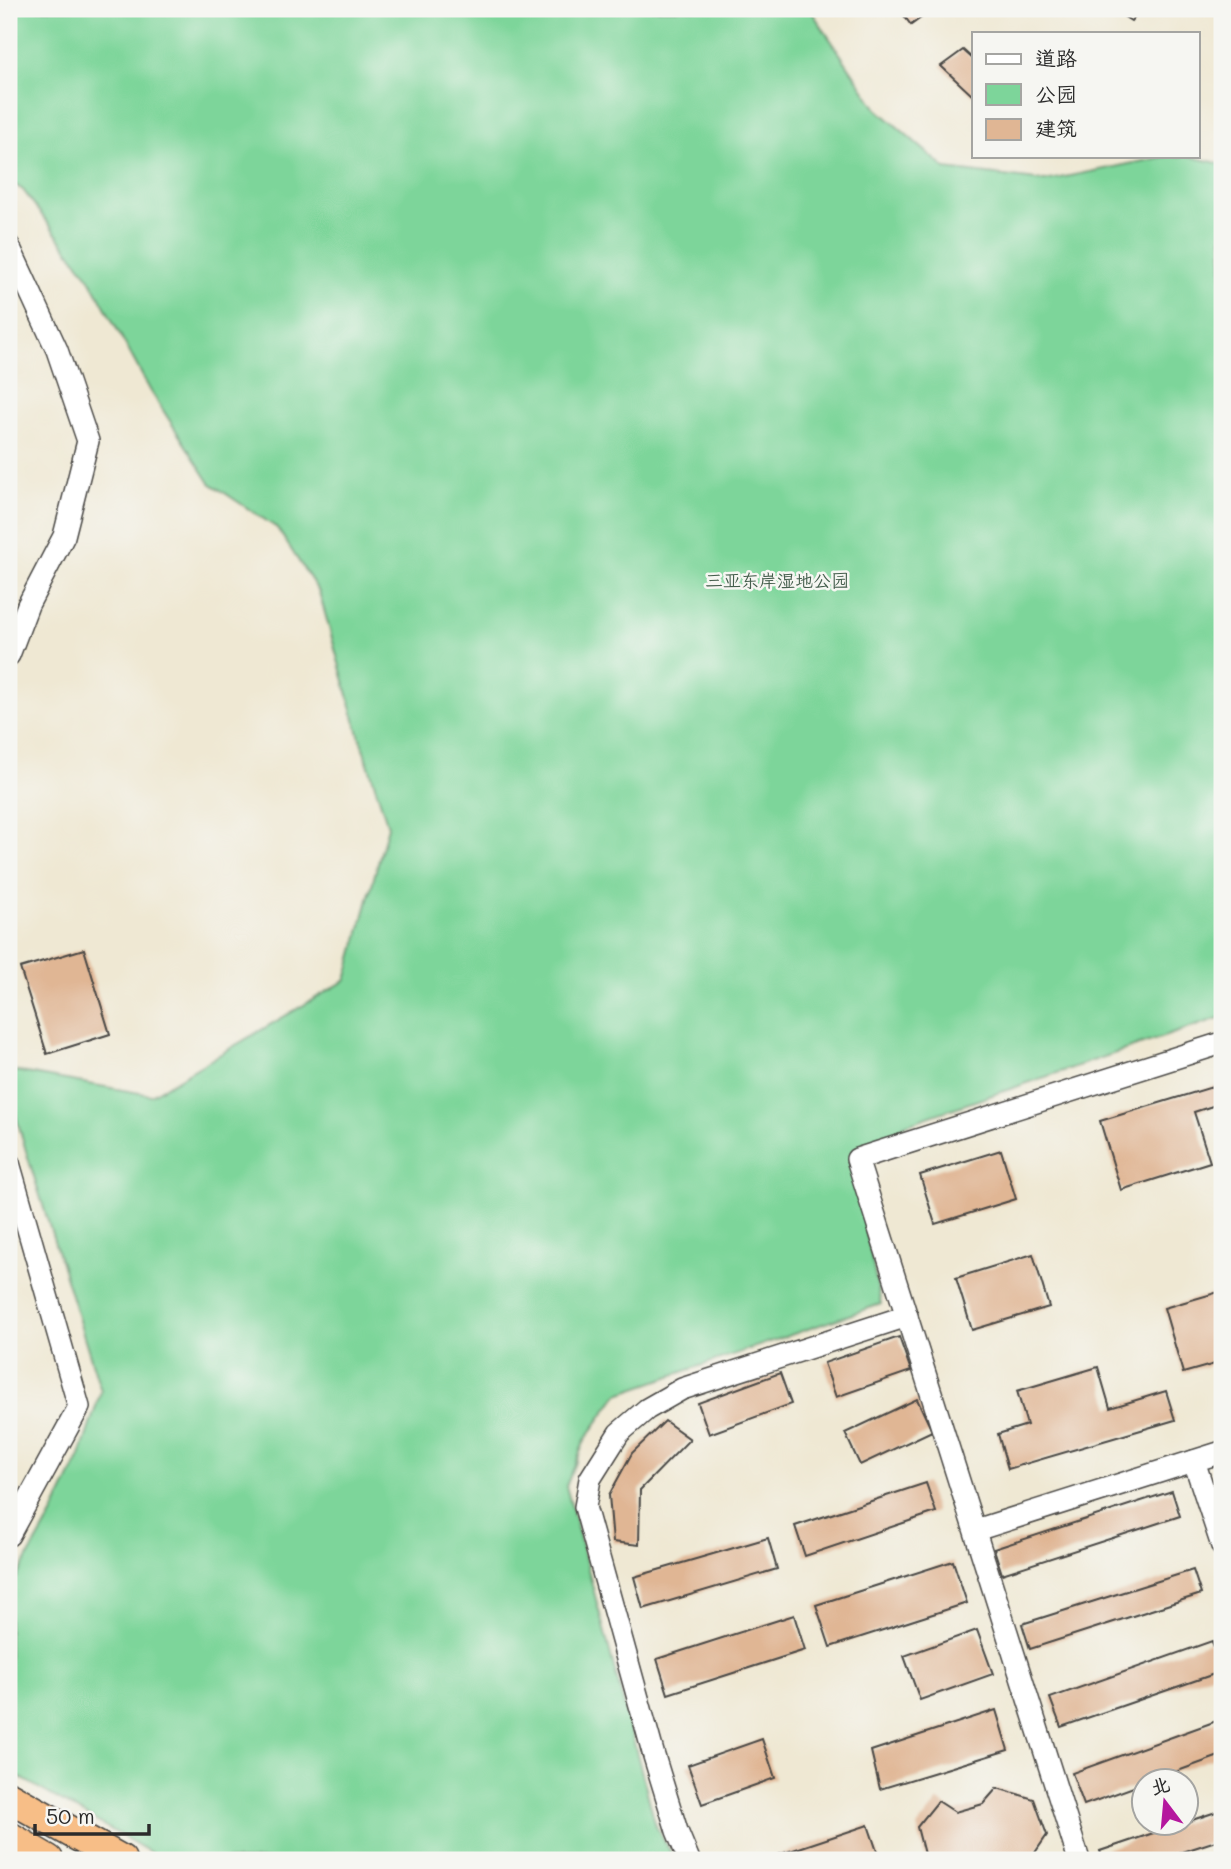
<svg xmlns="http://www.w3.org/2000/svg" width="1231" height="1869" viewBox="0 0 1231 1869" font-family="Mali,'LXGW WenKai TC',sans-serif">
  <rect width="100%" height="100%" fill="#f6f6f2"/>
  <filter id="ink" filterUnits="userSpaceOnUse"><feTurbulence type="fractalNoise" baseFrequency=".0143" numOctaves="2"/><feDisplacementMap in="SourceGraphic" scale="14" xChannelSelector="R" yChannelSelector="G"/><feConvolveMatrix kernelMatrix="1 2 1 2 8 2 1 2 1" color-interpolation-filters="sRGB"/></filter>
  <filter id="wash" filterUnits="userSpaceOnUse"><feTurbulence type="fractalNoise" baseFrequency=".00686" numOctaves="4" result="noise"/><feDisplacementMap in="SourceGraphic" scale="28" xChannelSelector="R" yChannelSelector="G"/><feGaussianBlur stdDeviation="1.57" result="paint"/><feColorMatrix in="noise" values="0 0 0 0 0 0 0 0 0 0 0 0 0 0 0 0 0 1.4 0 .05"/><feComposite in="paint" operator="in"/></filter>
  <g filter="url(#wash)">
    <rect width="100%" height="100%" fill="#efe8d3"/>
    <path fill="#7dd59a" stroke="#548062" stroke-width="2" d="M9,9h801l67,100 69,60 99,12 123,-25h20l34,8v853l-318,108 -49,53 26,126 -263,90 -33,46 -19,46 90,340 19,34h-511l-155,-89v-180l43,-76 28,-59 21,-65 -75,-240 -17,-60v-21l142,25 195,-115 42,-154 -28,-88 -41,-146 -42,-64 -67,-45 -60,-93 -60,-111 -67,-89 -14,-9z"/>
    <g id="blocks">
      <g fill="#e0b694">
        <path d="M899,9h34l-22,16z"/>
        <path d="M1112,9h29l-10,12z"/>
        <path d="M963,50l11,10v37l-33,-31z"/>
        <path d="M84,949l26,85 -63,20 -27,-86z"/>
        <path d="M1222,1084v19l-28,9 16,50 -89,28 -21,-69z"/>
        <path d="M1001,1150l15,49 -81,25 -15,-49z"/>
        <path d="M1033,1254l16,53 -77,23 -16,-52z"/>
        <path d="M1222,1291v71l-39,11 -19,-65z"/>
        <path d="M899,1337l12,34 -75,26 -12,-34z"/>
        <path d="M1098,1367l12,41 56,-17 9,29 -167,49 -10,-35 29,-9 -10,-34z"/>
        <path d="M780,1373l11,31 -82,30 -11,-31z"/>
        <path d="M917,1399l15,32 -72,34 -15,-32z"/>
        <path d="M665,1421l25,18 -50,51 -1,55 -26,-3 -4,-47 23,-42z"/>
        <path d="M926,1483l10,29 -131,44 -10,-30z"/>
        <path d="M1172,1491l8,25 -178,58 -8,-25z"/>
        <path d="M768,1538l9,31 -134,40 -9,-32z"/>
        <path d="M953,1561l14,42 -137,44 -14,-42z"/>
        <path d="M1193,1570l8,24 -171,55 -8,-25z"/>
        <path d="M794,1615l11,35 -137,44 -11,-35z"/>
        <path d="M977,1630l16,44 -73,26 -16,-44z"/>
        <path d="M1212,1641l8,31 -159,55 -11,-29z"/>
        <path d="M996,1710l12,40 -128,39 -9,-38z"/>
        <path d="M1222,1719v36l-138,50 -12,-32z"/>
        <path d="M762,1739l13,39 -73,26 -14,-39z"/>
        <path d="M997,1788l37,11 13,36 -17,25 -25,-2 -8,2h-69l-3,-2 -8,-31 21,-26 17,11 28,-8z"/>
        <path d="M1222,1810v29l-65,21h-54l-3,-9z"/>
        <path d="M868,1825l12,35h-117z"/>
      </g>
    </g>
  </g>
  <g filter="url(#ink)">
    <use href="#blocks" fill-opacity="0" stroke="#484744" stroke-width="2"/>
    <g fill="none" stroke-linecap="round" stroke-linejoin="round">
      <defs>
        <g id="minor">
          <path d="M9,246l48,104 31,91 -24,95 -36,69 -19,50"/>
          <path d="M9,1163l70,244 -70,128"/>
          <path d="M1194,1461l28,85"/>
          <path d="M976,1530l246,-78"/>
          <path d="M689,1860l-12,-29 -23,-75 -69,-249 5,-28 29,-46 28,-24 35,-20 225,-73"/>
          <path d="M1079,1860l-222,-701 365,-116"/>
        </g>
        <g id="highway">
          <path d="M9,1797l112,63"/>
          <path d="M9,1837l39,23"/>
        </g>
      </defs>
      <use href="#minor" stroke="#484744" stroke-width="24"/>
      <use href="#highway" stroke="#484744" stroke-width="33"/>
      <use href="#minor" stroke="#fff" stroke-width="21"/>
      <use href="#highway" stroke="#f7be87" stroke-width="30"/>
    </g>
  </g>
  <g text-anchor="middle" stroke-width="5" stroke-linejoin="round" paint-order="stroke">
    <g font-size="18" fill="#445e4c" stroke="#f6f6f2">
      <text x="777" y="587">三亚东岸湿地公园</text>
    </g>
  </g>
  <rect width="1231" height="1869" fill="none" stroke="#f6f6f2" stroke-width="35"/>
  <rect x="972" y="32" width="228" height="126" fill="#f6f6f2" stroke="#a5a5a2" stroke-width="2"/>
  <rect x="986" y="54" width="35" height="10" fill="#ffffff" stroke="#a5a5a2" stroke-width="2"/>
  <text x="1035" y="66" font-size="21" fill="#2b2b2b">道路</text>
  <rect x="986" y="84" width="35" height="21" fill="#7dd59a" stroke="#a5a5a2" stroke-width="2"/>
  <text x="1035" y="102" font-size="21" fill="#2b2b2b">公园</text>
  <rect x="986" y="119" width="35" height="21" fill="#e0b694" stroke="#a5a5a2" stroke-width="2"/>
  <text x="1035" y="136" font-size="21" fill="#2b2b2b">建筑</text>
  <g transform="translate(1165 1802) rotate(344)"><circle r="33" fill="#f6f6f2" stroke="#a5a5a2" stroke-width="2"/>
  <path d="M0-5L12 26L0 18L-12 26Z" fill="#b5179e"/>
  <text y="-10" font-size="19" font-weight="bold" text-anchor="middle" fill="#2b2b2b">北</text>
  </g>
  <path d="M35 1824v10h114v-10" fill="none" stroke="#2b2b2b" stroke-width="3.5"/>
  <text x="46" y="1824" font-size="21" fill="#2b2b2b" stroke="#f6f6f2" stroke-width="5" paint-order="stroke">50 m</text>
</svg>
